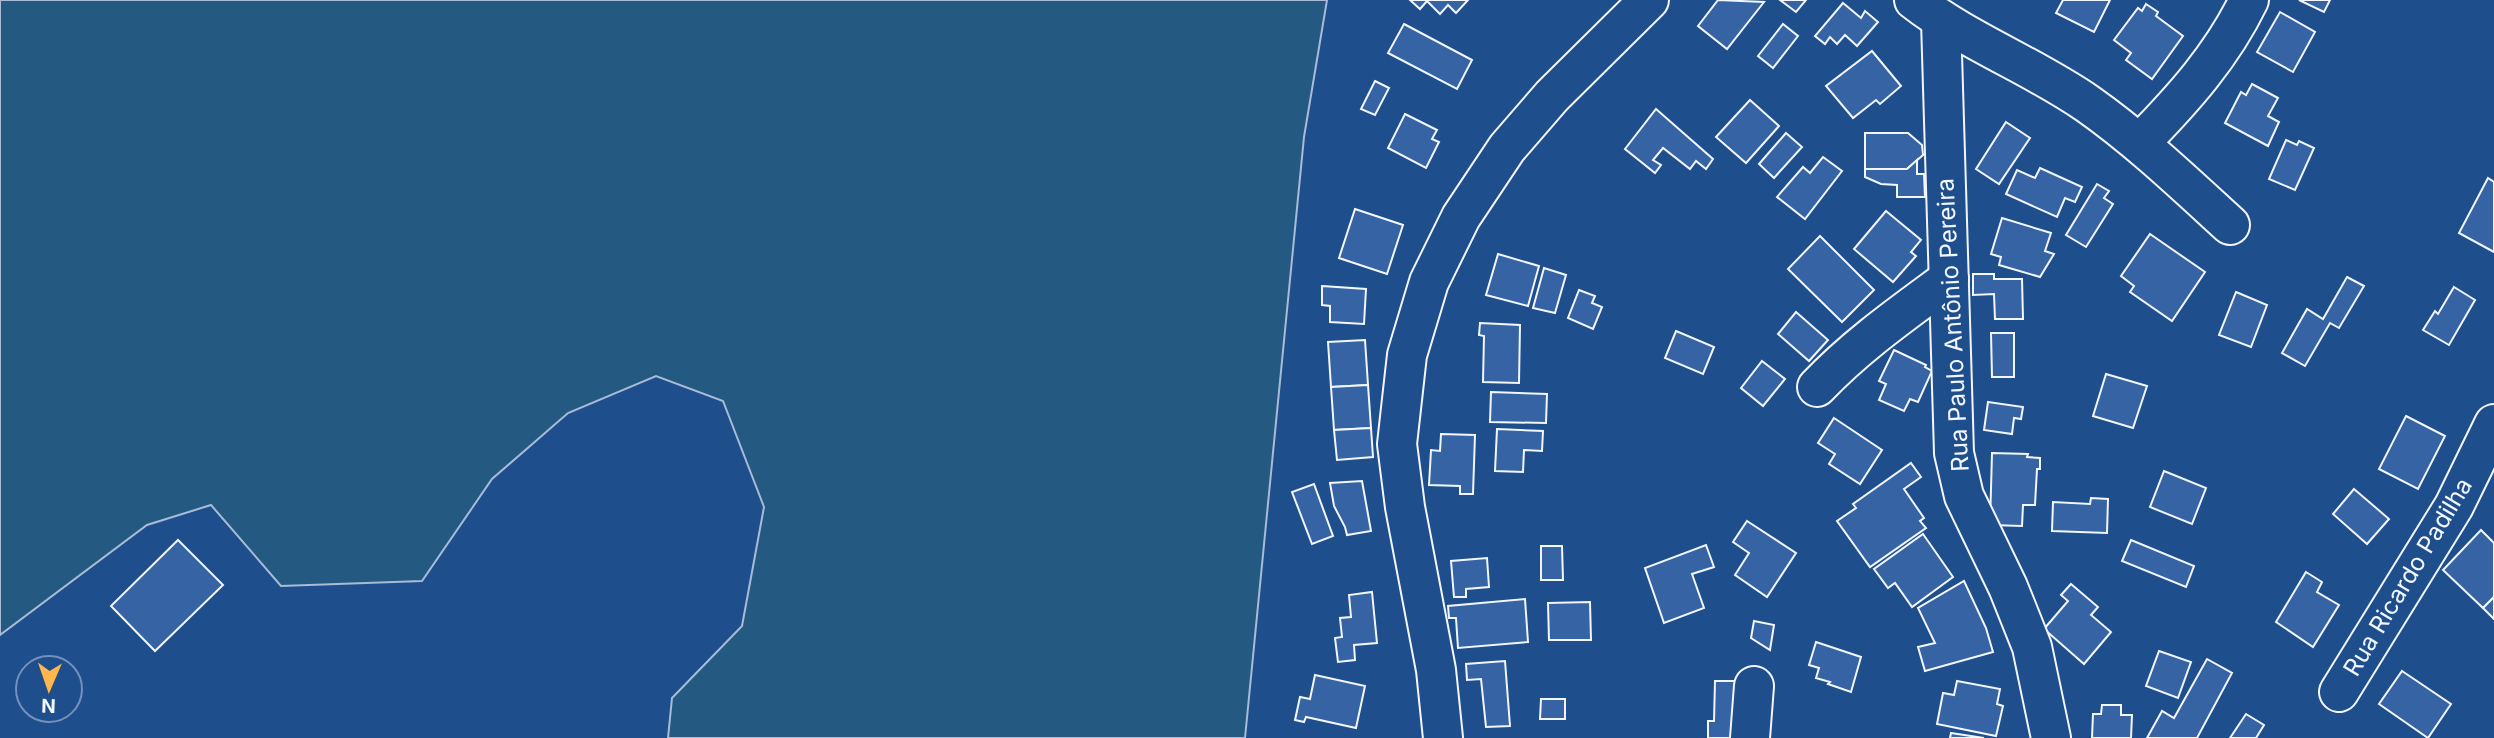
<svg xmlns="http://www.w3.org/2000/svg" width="2494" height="738" viewBox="0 0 2494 738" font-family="Inter,sans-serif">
  <rect width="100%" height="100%" fill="#1f4e8c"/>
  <path fill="#245a82" stroke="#a8bbd7" stroke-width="2" d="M0,0h1327l-23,137 -59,601h-577l4,-40 70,-72 22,-119 -41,-106 -67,-25 -88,37 -76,66 -70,102 -141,5 -70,-81 -64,20 -147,110z"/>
  <g fill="#3563a3" stroke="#f2f6ff" stroke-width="2">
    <path d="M1410,0h58l-12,13 -8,-8 -8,9 -13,-13 -7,8z"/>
    <path d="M1718,0l46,2 -37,47 -29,-23z"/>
    <path d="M1780,0h26l-10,12z"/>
    <path d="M2063,0h47l-16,32 -38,-19z"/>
    <path d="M2299,0h31l-6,12z"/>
    <path d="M1843,3l18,15 4,-7 13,11 -21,24 -12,-11 -8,9 -7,-7 -5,7 -10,-8z"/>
    <path d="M2146,4l12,8 -2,4 27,20 -31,43 -26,-19 5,-7 -17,-13 24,-32 4,3z"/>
    <path d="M2280,12l35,20 -22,40 -36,-20z"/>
    <path d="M1404,24l68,36 -15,29 -69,-36z"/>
    <path d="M1783,24l15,12 -25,32 -15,-12z"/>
    <path d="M1872,51l29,35 -21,18 -4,-4 -23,18 -27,-32z"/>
    <path d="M1375,81l14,7 -14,27 -14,-6z"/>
    <path d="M2252,84l26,14 -10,18 11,6 -11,24 -43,-23 16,-31 5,3z"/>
    <path d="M1750,100l29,26 -33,37 -30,-26z"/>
    <path d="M1656,109l57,50 -7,10 -10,-8 -6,8 -27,-21 -10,12 8,5 -6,8 -30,-24z"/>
    <path d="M1405,114l32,16 -5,9 7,3 -13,26 -38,-20z"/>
    <path d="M2006,122l24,16 -31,46 -23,-15z"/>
    <path d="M1786,133l16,14 -28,31 -15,-14z"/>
    <path d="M1865,133h43l14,12 1,10 -16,14h-42z"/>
    <path d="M2286,140l11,5 2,-4 15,7 -19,42 -26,-11z"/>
    <path d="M1823,157l19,14 -37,48 -28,-22 26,-30 7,6z"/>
    <path d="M1917,160v14h7l1,23h-28v-12l-16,-1 -16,-7v-8h42z"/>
    <path d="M2040,168l42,19 -7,15 -10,-4 -8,19 -51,-23 11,-24 18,8z"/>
    <path d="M2488,178l6,4v70l-35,-19z"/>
    <path d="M2097,184l12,7 -5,7 9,6 -27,43 -20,-12z"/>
    <path d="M1355,209l48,16 -16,49 -48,-16z"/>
    <path d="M1886,211l35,29 -10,12 5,4 -23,26 -39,-33z"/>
    <path d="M2002,218l49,15 -6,18 9,3 -14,23 -41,-12 2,-8 -10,-3z"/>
    <path d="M2150,234l55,38 -33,49 -42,-29 4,-6 -13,-10z"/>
    <path d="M1820,236l54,54 -32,32 -54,-53z"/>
    <path d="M1498,254l41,12 -11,40 -42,-11z"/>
    <path d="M1544,268l22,7 -11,38 -22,-5z"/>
    <path d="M1973,274h21v5h28l1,40h-28l-1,-25 -21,1z"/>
    <path d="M2347,277l17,9 -25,42 -9,-5 -25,43 -23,-13 25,-44 16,10z"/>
    <path d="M1322,286l44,3 -2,35 -34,-2v-16l-8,-1z"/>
    <path d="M2454,287l21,13 -26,45 -26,-15 12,-19 3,3z"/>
    <path d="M1579,290l16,6 -3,7 10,4 -9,22 -25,-11z"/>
    <path d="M2236,292l31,13 -16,42 -32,-12z"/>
    <path d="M1796,312l32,28 -19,21 -31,-27z"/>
    <path d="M1480,323l40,2 -1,58 -36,-1 1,-46 -5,-1z"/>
    <path d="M1676,331l38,16 -11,27 -38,-16z"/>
    <path d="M1991,333h23v44h-22z"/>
    <path d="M1365,340l3,45 -37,2 -3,-45z"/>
    <path d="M1894,350l32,15 -1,2 7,4 -14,31 -8,-3 -6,12 -25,-11 7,-16 -7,-3z"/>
    <path d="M1762,361l23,18 -22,27 -22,-18z"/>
    <path d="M2106,374l41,12 -14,42 -40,-12z"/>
    <path d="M1368,385l3,43 -37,2 -3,-43z"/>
    <path d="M1491,392l56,2 -1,29 -56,-1z"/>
    <path d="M1988,402l35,5 -2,12 -7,-1 -2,16 -28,-4z"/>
    <path d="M2406,416l39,20 -27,53 -39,-20z"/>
    <path d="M1834,418l48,32 -22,34 -31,-20 6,-10 -17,-11z"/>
    <path d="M1371,428l2,29 -36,3 -3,-30z"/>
    <path d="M1497,429l46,2 -1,20 -18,-1 -1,22 -28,-1z"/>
    <path d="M1441,434l34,1 -2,59h-13v-8l-31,-1 2,-35 9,1z"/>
    <path d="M1992,453l36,1 -1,3 13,1v11h-3l-2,36h-12l-1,21 -32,-1z"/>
    <path d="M1911,463l10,14 -17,12 20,29 -4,3 6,7 -56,39 -33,-46 19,-13 -3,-4z"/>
    <path d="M2164,471l42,17 -14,36 -42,-17z"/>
    <path d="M1362,481l9,50 -24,4 -2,-8 -11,-21 -4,-23z"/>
    <path d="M1314,484l19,52 -21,8 -20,-52z"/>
    <path d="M2354,489l35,30 -22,25 -34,-30z"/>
    <path d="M2091,498l17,1 -1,34 -55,-2 1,-29 37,2z"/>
    <path d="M1747,521l49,32 -29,44 -32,-22 14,-22 -16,-11z"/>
    <path d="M2481,530l13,13v54l-11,11 -40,-38z"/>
    <path d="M1923,534l30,43 -41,30 -17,-24 -7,5 -14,-19z"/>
    <path d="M178,540l45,45 -68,66 -44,-45z"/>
    <path d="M2131,540l63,26 -8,21 -64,-26z"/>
    <path d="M1706,545l8,22 -22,7 12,34 -40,15 -19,-55z"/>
    <path d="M1541,546h21l1,34h-22z"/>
    <path d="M1487,558l2,29 -23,2v8h-12l-3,-36z"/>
    <path d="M2306,572l16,10 -5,10 22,13 -26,42 -37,-25z"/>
    <path d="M1964,581l22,47 7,24 -68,19 -7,-24 17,-4 -17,-35z"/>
    <path d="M2071,584l27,23 -7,8 20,17 -27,32 -40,-35 24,-28 -7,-6z"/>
    <path d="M1372,592l5,51 -23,2 1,15 -17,2 -3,-24 7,-1 -2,-19 11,-1 -2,-22z"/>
    <path d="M2494,597v22l-11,-11z"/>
    <path d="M1525,599l3,43 -70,6 -2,-30h-7l-1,-12z"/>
    <path d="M1590,602l1,38h-42l-1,-37z"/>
    <path d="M1754,621l20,4 -4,25 -19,-12z"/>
    <path d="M1816,642l45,15 -10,35 -23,-8 2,-2 -14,-4 3,-10 -10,-3z"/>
    <path d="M2159,651l32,11 -13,36 -32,-12z"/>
    <path d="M2207,659l25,14 -35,65h-50l15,-27 12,7z"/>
    <path d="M1505,661l5,65 -24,1 -5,-48 -14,1 -1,-16z"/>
    <path d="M2402,671l49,33 -23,34 -49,-34z"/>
    <path d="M1315,675l50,11 -9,42 -50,-11 -2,5 -9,-2 5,-23 10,2z"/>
    <path d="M1715,681h23l-2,57h-28v-17h6z"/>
    <path d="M1957,681l43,8 -3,15 6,2 -7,30 -59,-12 6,-31 11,2z"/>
    <path d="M1541,699h24v20h-25z"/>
    <path d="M2102,705h19v10h11l-1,23h-39l1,-24h8z"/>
    <path d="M2246,714l18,11 -8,13h-26z"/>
    <path d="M1951,733l33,5h-34z"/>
  </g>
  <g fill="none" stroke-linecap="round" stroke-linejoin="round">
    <defs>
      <g id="minor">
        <path d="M1914,0c54,42 118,65 174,104 51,36 96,79 142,121"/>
        <path d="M1941,21l13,432 10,43 44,91 24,60 19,91"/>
        <path d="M2140,143c43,-44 82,-87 109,-143"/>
        <path d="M1817,387c40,-42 86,-74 132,-108"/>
        <path d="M2339,692l115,-186 40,-82"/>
        <path d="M1443,738l-7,-68 -31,-163 -8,-63 10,-89 22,-73 32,-65 46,-69 45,-52 97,-96"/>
        <path d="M1750,738l4,-52"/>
      </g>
    </defs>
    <use href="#minor" stroke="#f2f6ff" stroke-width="42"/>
    <use href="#minor" stroke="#1f4e8c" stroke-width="38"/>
  </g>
  <g text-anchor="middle" stroke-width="5" stroke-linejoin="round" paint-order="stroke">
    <g font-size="24" fill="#f2f6ff" stroke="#1f4e8c">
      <text transform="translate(1953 325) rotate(-93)" y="8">Rua Paulo Antônio Pereira</text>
      <text transform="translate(2408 577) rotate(-59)" y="8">Rua Ricardo Padilha</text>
    </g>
  </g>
  <g transform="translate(49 689) rotate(182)"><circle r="33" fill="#1f4e8c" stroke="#7391ba" stroke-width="2"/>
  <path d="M0-5L12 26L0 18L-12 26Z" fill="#ffb74d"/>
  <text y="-10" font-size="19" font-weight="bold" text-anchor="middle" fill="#f2f6ff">N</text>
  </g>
</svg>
